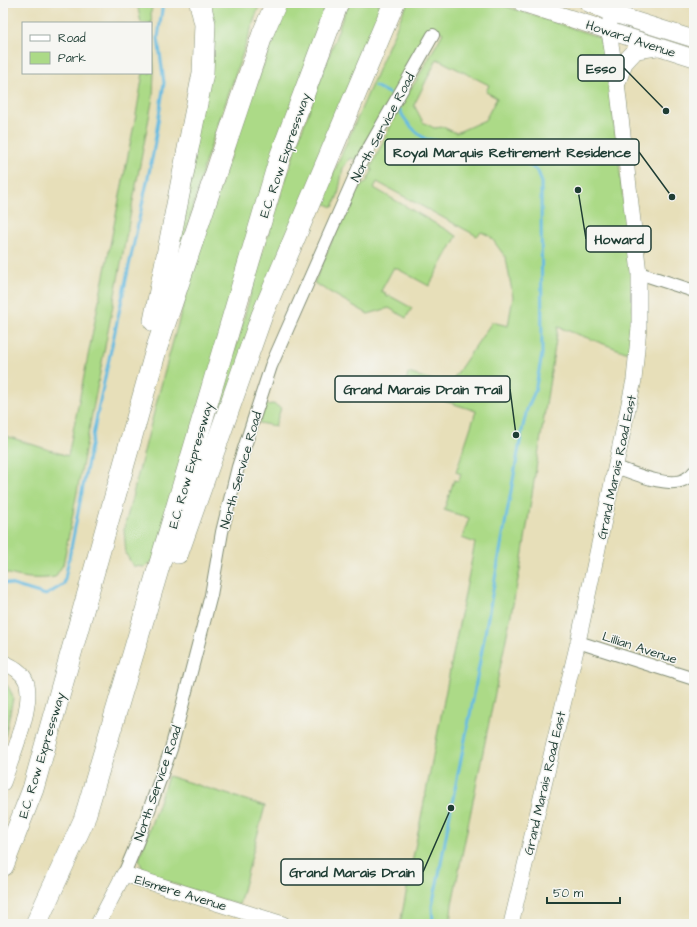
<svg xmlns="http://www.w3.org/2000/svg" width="697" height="927" viewBox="0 0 697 927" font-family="'Architects Daughter',sans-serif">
  <rect width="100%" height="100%" fill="#f6f6f2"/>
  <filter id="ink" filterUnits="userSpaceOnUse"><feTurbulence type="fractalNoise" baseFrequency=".025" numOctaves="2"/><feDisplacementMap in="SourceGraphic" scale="8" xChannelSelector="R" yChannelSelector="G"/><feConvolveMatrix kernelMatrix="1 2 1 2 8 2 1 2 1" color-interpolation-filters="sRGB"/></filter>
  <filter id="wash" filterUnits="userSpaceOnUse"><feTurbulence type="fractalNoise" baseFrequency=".012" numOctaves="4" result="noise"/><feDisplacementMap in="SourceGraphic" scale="16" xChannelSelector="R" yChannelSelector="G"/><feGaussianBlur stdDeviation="0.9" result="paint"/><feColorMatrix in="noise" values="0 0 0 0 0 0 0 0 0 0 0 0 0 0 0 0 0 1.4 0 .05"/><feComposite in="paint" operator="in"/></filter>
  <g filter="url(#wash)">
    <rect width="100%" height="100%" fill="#e7dfb9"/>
    <g fill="#acda87" stroke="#668c5e" fill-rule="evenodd">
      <path d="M137,3h16l-2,9 3,59 -1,26 -90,468 -8,12c-18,3 -35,1 -52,-5v-137l65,21 68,-341 7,-42h8v-50h-10z"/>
      <path d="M206,3h54l-55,160 -45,167z"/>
      <path d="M287,3h41l-174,557 -9,7 -12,-1 -7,-12 -2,-25c19,-73 37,-147 58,-220 29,-104 66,-205 105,-306z"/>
      <path d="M348,3h31v3l4,1 -174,437 53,-191 35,-109z"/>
      <path d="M409,3h87l100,33 4,3 7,20 25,217 1,50 -2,28 -73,-27 -37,238 -69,339 -2,20h-50l75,-381 -13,-5 7,-20 -25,-8 10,-30 4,1 3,-7 -5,-2 20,-61 -72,-23 4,-15 41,12 43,-63 16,4 5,-29 -7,-39 -16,-22 -9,-4 -4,4 -100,-54 -3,6 83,48 -28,50 -35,-19 -13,24 5,2 -1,2 3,2 2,-1 22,12 -6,10 -17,-10 -21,6 -54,-31 37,-87 16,-15 5,-10 -1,-4 32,-67 13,-19 27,-48 -11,-7 -76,134 -6,-2 -7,10 -5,27 -5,12 -12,-5 83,-192zM437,59l52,26 -3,7 11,6 -12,22 -29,13 -13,-6 -9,1 -11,-6 -9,-17z"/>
      <path d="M273,404l8,4 -6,18 -16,-3 7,-18z"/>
      <path d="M3,682c6,4 8,10 10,16l-10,49z"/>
      <path d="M168,776l97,30 -26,99 -90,-29 -7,-8 -3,-9z"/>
    </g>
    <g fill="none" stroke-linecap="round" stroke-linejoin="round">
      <g stroke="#65bbe2" stroke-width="3">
        <path d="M375,86l15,8"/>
        <path d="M399,108c5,13 15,23 26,31l82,14"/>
        <path d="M3,582l43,13 18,-11 33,-169 56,-261 11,-71 -6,-45 5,-35"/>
        <path d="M433,924l-1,-18 8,-37 11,-61 20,-98 51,-279 5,-22 8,-18 7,-36 -1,-175 -3,-9 -15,-10"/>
      </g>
    </g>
  </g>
  <g filter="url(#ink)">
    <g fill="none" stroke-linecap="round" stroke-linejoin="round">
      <defs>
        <g id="minor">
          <path d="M639,273l55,18"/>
          <path d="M616,467c17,6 55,23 71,11 3,-1 5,-4 7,-6"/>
          <path d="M578,642l116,37"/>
          <path d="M124,874l15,-36 32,-89 40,-154 11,-63 16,-65 33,-101 91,-206 71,-125"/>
        </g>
        <g id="tertiary">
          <path d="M3,662c9,4 19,9 23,19 9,23 -15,78 -23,102"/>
          <path d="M98,924l26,-50 159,50"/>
          <path d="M511,924l67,-282 56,-262 5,-53v-54l-22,-190 -8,-52 1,-11"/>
        </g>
        <g id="secondary">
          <path d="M522,3l172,55"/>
          <path d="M588,3l23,10 83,26"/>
          <path d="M617,83l7,-20 12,-13 21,-3"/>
        </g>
        <g id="motorway">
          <path d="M154,321l49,-248 2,-49 -5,-21"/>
          <path d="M178,553l84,-238 132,-312"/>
          <path d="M3,866l30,-77 123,-439 107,-317 13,-30"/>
          <path d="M36,924l48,-104 196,-663 58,-154"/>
        </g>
      </defs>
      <use href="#minor" stroke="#838e76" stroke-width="14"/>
      <use href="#tertiary" stroke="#838e76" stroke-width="16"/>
      <use href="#secondary" stroke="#838e76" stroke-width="18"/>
      <use href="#motorway" stroke="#838e76" stroke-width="22"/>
      <use href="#minor" stroke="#fff" stroke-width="12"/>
      <use href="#tertiary" stroke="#fff" stroke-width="15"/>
      <use href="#secondary" stroke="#fff" stroke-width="17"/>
      <use href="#motorway" stroke="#fff" stroke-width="21"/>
    </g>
  </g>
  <g text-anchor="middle" stroke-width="3" stroke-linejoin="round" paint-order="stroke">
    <g font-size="13" fill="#1f3d34" stroke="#f6f6f2">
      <text transform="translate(631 38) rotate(18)" y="5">Howard Avenue</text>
      <text transform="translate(382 127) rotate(-62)" y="5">North Service Road</text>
      <text transform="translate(284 155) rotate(-71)" y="5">E.C. Row Expressway</text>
      <text transform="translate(190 465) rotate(-74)" y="5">E.C. Row Expressway</text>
      <text transform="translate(616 467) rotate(-78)" y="5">Grand Marais Road East</text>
      <text transform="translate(240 470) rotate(-74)" y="5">North Service Road</text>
      <text transform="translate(640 647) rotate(18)" y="5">Lillian Avenue</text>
      <text transform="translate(41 755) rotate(-73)" y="5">E.C. Row Expressway</text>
      <text transform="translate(157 783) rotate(-71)" y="5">North Service Road</text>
      <text transform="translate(544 783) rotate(-77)" y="5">Grand Marais Road East</text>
      <text transform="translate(181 892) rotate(17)" y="5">Elsmere Avenue</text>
    </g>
  </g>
  <path fill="none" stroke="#1f3d34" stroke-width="1.5" d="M666 111L624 68M672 197L639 152M578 190L586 239M516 435L510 389M451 808L423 872"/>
  <g fill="#1f3d34" stroke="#f6f6f2" stroke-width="1.5">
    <circle cx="666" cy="111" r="4"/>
    <circle cx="672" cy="197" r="4"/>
    <circle cx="578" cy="190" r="4"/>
    <circle cx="516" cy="435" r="4"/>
    <circle cx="451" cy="808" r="4"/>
  </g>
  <g fill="#f6f6f2" stroke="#1f3d34" stroke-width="1.5">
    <rect x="578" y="55" width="46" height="26" rx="4"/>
    <rect x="385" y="139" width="254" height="26" rx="4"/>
    <rect x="586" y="226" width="65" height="26" rx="4"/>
    <rect x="335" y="376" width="175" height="26" rx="4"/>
    <rect x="281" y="859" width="142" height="26" rx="4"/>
  </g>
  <g font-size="14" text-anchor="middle" font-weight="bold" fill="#1f3d34">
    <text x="601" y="73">Esso</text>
    <text x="512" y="157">Royal Marquis Retirement Residence</text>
    <text x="619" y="244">Howard</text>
    <text x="423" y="394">Grand Marais Drain Trail</text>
    <text x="352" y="877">Grand Marais Drain</text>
  </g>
  <rect width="697" height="927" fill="none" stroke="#f6f6f2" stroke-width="16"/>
  <rect x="22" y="22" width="130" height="52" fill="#f6f6f2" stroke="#a0aca6"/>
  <rect x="30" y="35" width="20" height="6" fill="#ffffff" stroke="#a0aca6"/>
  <text x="58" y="42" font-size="12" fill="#1f3d34">Road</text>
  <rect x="30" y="52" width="20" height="12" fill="#acda87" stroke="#a0aca6"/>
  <text x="58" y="62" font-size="12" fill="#1f3d34">Park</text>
  <path d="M547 897v6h73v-6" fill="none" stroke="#1f3d34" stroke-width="2"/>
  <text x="553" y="897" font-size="12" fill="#1f3d34" stroke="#f6f6f2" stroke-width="3" paint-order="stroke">50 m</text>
</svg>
